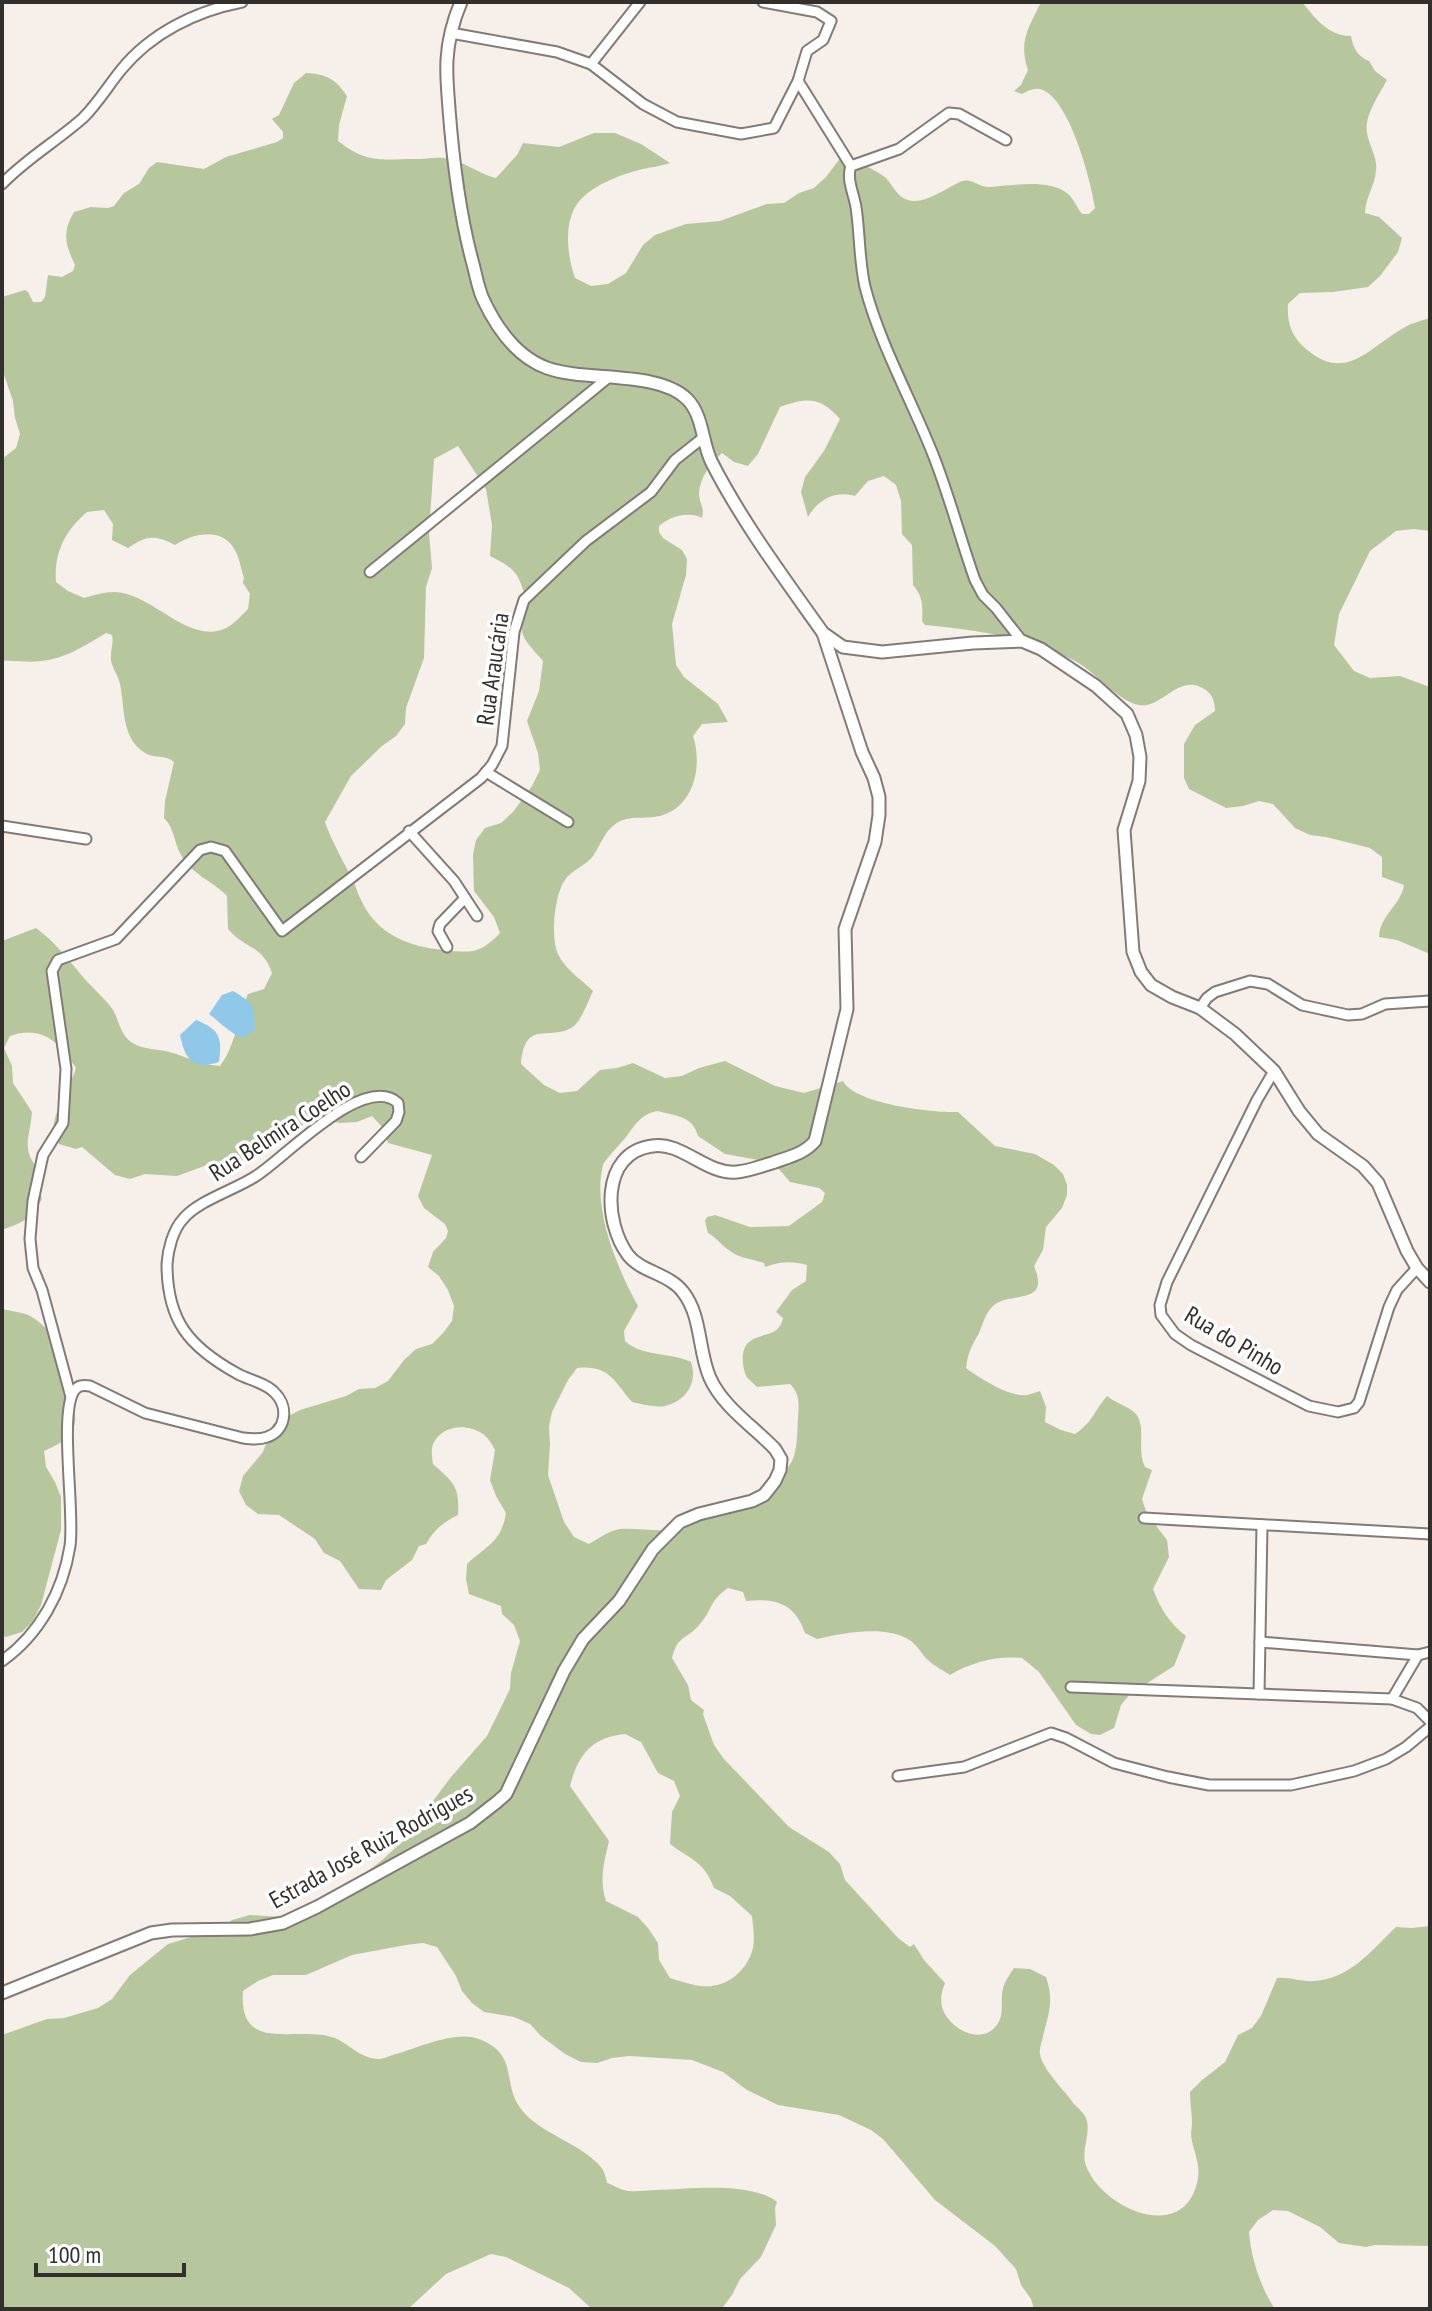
<svg xmlns="http://www.w3.org/2000/svg" width="1432" height="2311" viewBox="0 0 1432 2311" font-family="'PT Sans Narrow',sans-serif">
  <rect width="100%" height="100%" fill="#f7efea"/>
  <g fill="#b7c79d" fill-rule="evenodd">
    <path d="M1041,2h261c13,16 26,34 49,34 2,12 7,21 18,25l6,10 12,9c-8,15 -23,36 -20,53 2,12 11,26 9,37 -1,16 -10,25 -11,43l14,4 23,21 -4,14 -18,24 -12,11 -35,5 -33,1 -12,11c-1,19 3,32 18,45 39,33 61,1 94,-19 9,-6 20,-9 30,-12v213l-17,-2 -17,2 -26,20 -31,63 -5,31 20,26 16,7 30,-2 30,11v267l-33,-14 -18,-3c1,-22 22,-32 25,-52l-22,-8v-20l-12,-9 -44,-11 -16,-2 -15,-7 -22,-24 -14,-3 -16,5 -17,2 -37,-19 -5,-11v-34l11,-19 20,-14c0,-9 -2,-15 -9,-21 -27,-19 -43,19 -67,15 -22,-4 -45,-35 -66,-45 -46,-23 -97,-30 -148,-35l-3,-4c1,-14 1,-25 -9,-36l-1,-40 -10,-11 -1,-33 -5,-16 -12,-9 -16,5 -13,15c-19,-6 -37,3 -47,21l-7,-25 4,-15 19,-26 16,-32c-20,-22 -32,-22 -60,-12l-22,47 -10,12 -14,-4 -12,-9c-11,10 -22,24 -23,40 0,10 6,15 3,25 -13,-7 -32,-2 -43,8v6l4,6 19,12 5,9 -1,16 -14,49 4,41 8,12 34,27 10,18 -26,2 -9,12c10,30 1,71 -33,80 -12,3 -25,0 -37,4 -17,6 -21,23 -30,36 -7,10 -22,14 -28,24 -11,15 -15,60 -6,76 7,14 23,24 34,35 -5,10 -10,26 -18,34 -23,19 -50,-9 -54,39l23,21 16,8 17,-2 23,-21 17,-2 16,-5 32,15 17,-2 17,-8 26,-7 50,25 29,7 39,-12c11,23 91,32 115,31l37,34 40,8 19,11 9,9 4,11v10l-5,13 -16,19 -3,23 -9,16c17,40 -23,25 -40,39 -9,8 -11,19 -15,28 -7,13 -11,18 -13,35 13,10 45,30 61,27 5,-1 9,-3 13,-4l6,16 -1,15 16,8 14,4c18,-12 19,-23 32,-38 8,7 22,10 29,18 11,15 0,35 9,53l7,3 -10,29 5,15 20,26 2,17 -16,32c7,19 17,35 33,47l-12,30 -44,28 -9,11 -7,23 -14,7 -9,-1 -15,-9 -37,-53 -17,-14c-27,-2 -49,4 -72,17 -7,-5 -16,-9 -22,-15 -6,-5 -10,-14 -17,-19 -23,-17 -69,-8 -94,-2l-12,-6c-10,-30 -30,-35 -59,-32l-3,-9 -15,-4c-19,13 -15,21 -28,36 -13,16 -22,10 -28,34l16,27 3,15 13,10 -1,4 11,31 10,14 65,68 40,25 11,12 5,16 53,58 12,9 4,-3 10,16 21,23c-3,7 -5,15 -3,24 6,21 38,39 54,19 8,-10 5,-19 6,-30 0,-11 6,-19 12,-28l16,1 16,8c8,23 3,36 -3,59 -1,6 -4,12 -3,18 2,15 25,37 34,50 4,4 10,9 12,14 6,16 -6,32 0,48 16,42 96,78 111,17 5,-18 -4,-31 -6,-48 0,-4 1,-8 1,-12 0,-10 -2,-20 -2,-31l11,-11 24,-19 13,-27 14,-7 9,-12 16,-38c13,-1 24,4 37,3 36,-2 58,-31 82,-54l16,1 18,-2v320l-55,-1 -9,2 -27,-4 -19,-16 -32,-16 -15,-1 -15,10 -9,12c2,25 11,55 26,77h-241l-3,-10 -10,-14 -5,-16 -21,-23 -60,-46 -52,-61 -12,-9 -32,-15 -61,-10 -31,-15 -24,-18 -31,-12 -63,-4 -17,2 -15,5 -16,-1 -16,-8 -24,-18 -11,-12 -16,-7 -30,-5 -12,-9 -10,-12 -6,-15 -19,-29 -14,-4 -17,2 -54,10 -46,20h-33l-15,6 -15,10c-5,65 55,33 92,47 14,6 26,21 44,21 5,0 12,-4 17,-5 24,-7 60,-24 83,-15 41,16 22,44 42,70 19,25 58,33 79,57 4,4 6,11 7,17 6,2 12,6 17,7 11,3 21,0 32,0 33,-1 94,-9 121,12l-2,6 1,17 -15,32 -21,22 -8,16 -9,12 -6,2h-125l-23,-21 -63,-31 -15,-3 -45,20 -38,35h-404l-2,-3v-271l45,-16 17,-1 34,-10 14,-9 18,-24 38,-31 50,-15 14,-9 18,-5 32,2 47,-16 52,-40 35,-32 17,-28 18,-24 36,-41 23,-47 1,-16 9,-32 -6,-16 -12,-11 -1,-8 -32,-12 -3,-15 1,-15c20,-19 34,-21 39,-51l-10,-17 -6,-16 5,-30c-3,-6 -7,-12 -12,-16 -16,-11 -41,-9 -50,10 -2,6 -1,13 0,20 20,18 27,22 25,51 -15,7 -24,15 -32,29l-7,2 -7,14 -26,20 -5,10 -22,-1 -19,-28 -16,-8 -9,-14 -36,-24 -21,-1 -12,-9 -7,-14 4,-15 20,-24 10,-28 27,-14 46,-14 13,-7 16,-1 13,-7 16,-21 12,-11 16,-5 11,-11 9,-12 2,-15 -6,-16 -9,-14 -11,-9 5,-15 13,-14 2,-7 -3,-7 -21,-16 -6,-12 14,-41 -44,-12 -5,-15 -11,-12 -15,6 -17,1 -15,-4 -17,2 -55,39 -17,1 -15,6 -11,-3 -33,12 -32,-2 -15,5 -15,-4 -33,-28 -6,2 -17,-5c-2,-4 -4,-8 -5,-13 -3,-16 17,-46 22,-63 -17,-26 -34,-43 -66,-32l-6,12 8,18 1,17 19,29c-2,26 -12,37 8,59l-3,13 5,15c-11,21 -19,23 -40,31v-289l34,-13c19,14 32,31 47,49 9,11 22,21 30,33 6,10 7,24 18,32 12,9 28,6 42,11 19,6 25,11 47,13 16,-21 17,-48 28,-72l16,-5 8,-16c-10,-29 -26,-23 -44,-44l-1,-33c-15,-16 -37,-22 -47,-43 -6,-11 -6,-26 -16,-35l1,-17 9,-39c-9,-8 -20,-3 -29,-9 -24,-15 -20,-45 -25,-69 -2,-9 -8,-16 -9,-24 -1,-9 3,-17 1,-25l-6,-2c-20,12 -41,26 -65,28 -13,2 -26,-1 -39,0v-202l14,-11 4,-14 -5,-16 -2,-17 -11,-32v-72l23,-7 3,2 5,10h8l4,-5 3,-22 14,2 11,-6 2,-6c-10,-21 -13,-32 -1,-53l17,-5 17,1 6,-2 10,-13 15,-9 10,-16 8,-6 47,7 22,-12 51,-15 6,-4v-6l-11,-13 7,-4 15,-32 12,-10c20,1 30,6 41,23l-8,29 -1,16c30,23 43,18 78,18 11,0 22,-3 33,0 16,3 30,15 47,19l21,-23 6,-12 36,4 35,-14h21l26,11 29,19c-11,4 -21,4 -31,7 -19,5 -43,14 -57,28 -20,20 -15,57 -7,80l16,8 17,-2 18,-11 17,-28 12,-10 31,-11 34,-3 47,-17 17,-1 15,-10 15,-5 12,-11 15,-20c12,2 37,14 45,21 9,10 12,22 28,23 16,0 32,-13 46,-19 12,-5 17,5 29,5 22,-1 60,-9 79,7 6,5 9,14 14,20h7l6,-6c-4,-27 -26,-112 -55,-119 -7,-1 -12,2 -18,5l-8,-3 7,-6 7,-15c-10,-30 1,-42 13,-68zM458,446l28,43 6,36 -2,31c29,14 28,19 38,48 -14,29 -4,35 15,57l-4,30 -12,30 11,32 2,17 -8,16 -19,26 -12,11 -16,5 -9,12 -3,15 1,36 20,26 6,16c-20,21 -28,20 -56,17 -34,-3 -66,-15 -82,-48 -4,-7 -6,-16 -10,-23 -9,-19 -20,-37 -27,-57l26,-46 31,-30 14,-10 9,-12 1,-16 18,-50 2,-71 6,-19 -3,-35 5,-74zM104,510l9,14 -1,16 16,8c19,-13 27,-13 47,-3 17,-11 45,-18 58,2 6,8 8,22 11,31l-1,5 7,11 -2,15c-7,7 -15,16 -24,20 -37,15 -73,-37 -110,-37 -10,0 -20,3 -30,6l-16,-7 -12,-9c-2,-30 9,-51 31,-70zM658,1111c18,5 35,5 40,25l27,18 44,8 8,5 13,15 29,6 6,5 -3,9 -33,24 -39,1 -35,-12 -8,2 -2,4 3,12c9,5 14,13 22,18 11,8 23,8 34,12l1,4c15,-6 27,-6 42,-2l-1,16 -14,9 -16,22 7,6c-4,20 -22,14 -34,24 -9,7 -7,26 -2,36 1,0 9,8 10,9l33,-3c10,10 9,20 8,34 -1,14 0,30 -6,43 -12,25 -82,54 -109,52l-15,17c-16,1 -32,-2 -48,-1 -11,2 -21,9 -31,15l-15,-7 -10,-15 -16,-47 2,-31 -1,-18 3,-14 16,-32 9,-12c32,-3 36,12 55,34 11,2 22,6 33,4 21,-5 33,-23 26,-44 -20,-10 -49,-5 -66,-21l-1,-10 14,-25c-21,-38 -46,-97 -35,-141 2,-5 18,-22 23,-28 9,-12 16,-24 32,-26zM625,1734l16,8 17,31 16,8 6,15 -8,16 -2,32c21,16 34,17 44,44l16,8 22,20c1,11 3,22 1,32 -6,24 -28,41 -52,38 -10,-1 -21,-5 -31,-8l-11,-18 -1,-17 -10,-15 -10,-11 -32,-16c-7,-22 -2,-38 3,-60l-39,-55c8,-31 22,-49 55,-52z"/>
    <path d="M2,1309c8,2 17,3 24,5 12,5 26,19 33,29 8,10 6,19 7,30 4,35 28,58 -22,78l2,16 9,15 6,15v33l-20,75 -8,16 -11,11 -16,5 -4,-2z"/>
  </g>
  <g fill="#8fc8e9">
    <path d="M233,991c21,12 21,16 22,39l-12,8c-15,-6 -22,-15 -34,-24l13,-19z"/>
    <path d="M196,1020c25,10 26,19 23,42 -26,8 -34,-2 -39,-27z"/>
  </g>
  <g fill="none" stroke-linecap="round" stroke-linejoin="round">
    <defs>
      <g id="minor">
        <path d="M451,33l106,19 34,12 52,40 34,18 64,12 33,-6 24,-47 9,-30 16,-11 8,-19 -14,-9 -54,-10"/>
        <path d="M591,64l49,-62"/>
        <path d="M798,81l53,85"/>
        <path d="M1006,140l-47,-26 -10,-1 -50,36 -48,17c-5,13 3,28 5,41 4,27 3,53 9,80 15,57 45,110 67,165 17,42 28,86 43,128l8,15 13,13 26,33"/>
        <path d="M2,184c24,-25 55,-43 81,-66 15,-15 25,-32 38,-48 30,-37 75,-59 121,-68"/>
        <path d="M370,572l239,-195"/>
        <path d="M486,772l82,50"/>
        <path d="M2,826l84,13"/>
        <path d="M409,831l45,50 23,35"/>
        <path d="M447,947l-9,-16 2,-7 25,-26"/>
        <path d="M1200,1008l7,-10 8,-6 35,-11 18,3 34,21 46,10 14,-1 23,-10 45,-3"/>
        <path d="M1274,1071l-17,29 -90,182 -7,23 1,10 14,19 16,11 118,61 29,6 16,-4 5,-6 30,-95 8,-17 20,-22"/>
        <path d="M71,1397l-29,-107 -9,-22 -3,-29 3,-38 10,-46 20,-32 3,-54 -14,-98 6,-11 58,-21 84,-89 11,-3 14,4 57,80 199,-153 11,-13 10,-19 12,-114 10,-32 62,-59 65,-49 24,-32 29,-23"/>
        <path d="M1144,1518l286,16"/>
        <path d="M1260,1642l158,13"/>
        <path d="M2,1661c38,-27 61,-70 68,-115 5,-33 -11,-132 4,-155 4,-6 9,-6 16,-5l55,27 98,25c8,1 16,2 24,-1 19,-6 22,-30 8,-44 -9,-10 -26,-13 -37,-19 -49,-27 -71,-53 -71,-110 1,-15 6,-34 16,-45 16,-19 52,-29 73,-43 29,-18 108,-104 142,-73l1,9 -3,9 -35,36"/>
        <path d="M1071,1687l321,12 25,9 13,13"/>
        <path d="M1259,1694l3,-169"/>
        <path d="M1392,1699l26,-44 12,-3"/>
        <path d="M898,1776l66,-9 87,-34 15,5 48,25 54,14 41,8h82l63,-14 32,-12 20,-12 24,-20"/>
      </g>
      <g id="tertiary">
        <path d="M461,2c-8,19 -13,38 -14,58 -1,16 1,33 2,49 4,52 10,104 24,155 3,11 5,24 10,35 13,28 34,58 64,69 38,14 111,2 140,31 16,16 15,43 24,62 31,61 73,117 112,172l20,14 39,5 91,-9 49,-2 19,8 55,37 31,28 9,21 4,22 -1,24 -15,49 9,122 8,20 10,13 21,12 28,11 35,26 39,37 25,40 19,23 45,32 15,17 29,68 10,17 13,14"/>
        <path d="M2,1993l149,-60 21,-3 78,-1 33,-6 34,-16 153,-84 27,-21 9,-8 58,-123 19,-32 36,-38 34,-52 27,-27 19,-8 53,-13 12,-6 11,-14 5,-11 1,-11 -6,-10c-21,-22 -52,-42 -65,-71 -12,-27 -8,-62 -27,-86 -13,-18 -42,-20 -55,-37 -24,-32 -28,-102 24,-109 30,-5 54,29 85,26 12,-1 24,-6 35,-9 16,-6 32,-9 43,-22l32,-132 -2,-80 30,-87 4,-27v-18l-5,-19 -12,-26 -39,-119"/>
      </g>
    </defs>
    <use href="#minor" stroke="#827b76" stroke-width="13"/>
    <use href="#tertiary" stroke="#827b76" stroke-width="15"/>
    <use href="#minor" stroke="#fff" stroke-width="9"/>
    <use href="#tertiary" stroke="#fff" stroke-width="11"/>
  </g>
  <g text-anchor="middle" stroke-width="7" stroke-linejoin="round" paint-order="stroke">
    <g font-size="24" fill="#322f2d" stroke="#fff">
      <text transform="translate(493 669) rotate(-82)" y="8">Rua Araucária</text>
      <text transform="translate(280 1131) rotate(-33)" y="8">Rua Belmira Coelho</text>
      <text transform="translate(1234 1341) rotate(31)" y="8">Rua do Pinho</text>
      <text transform="translate(371 1847) rotate(-29)" y="8">Estrada José Ruiz Rodrigues</text>
    </g>
  </g>
  <rect width="1432" height="2311" fill="none" stroke="#322f2d" stroke-width="8"/>
  <path d="M36 2263v12h148v-12" fill="none" stroke="#322f2d" stroke-width="4"/>
  <text x="48" y="2263" font-size="24" fill="#322f2d" stroke="#ffffff" stroke-width="6" paint-order="stroke">100 m</text>
</svg>
